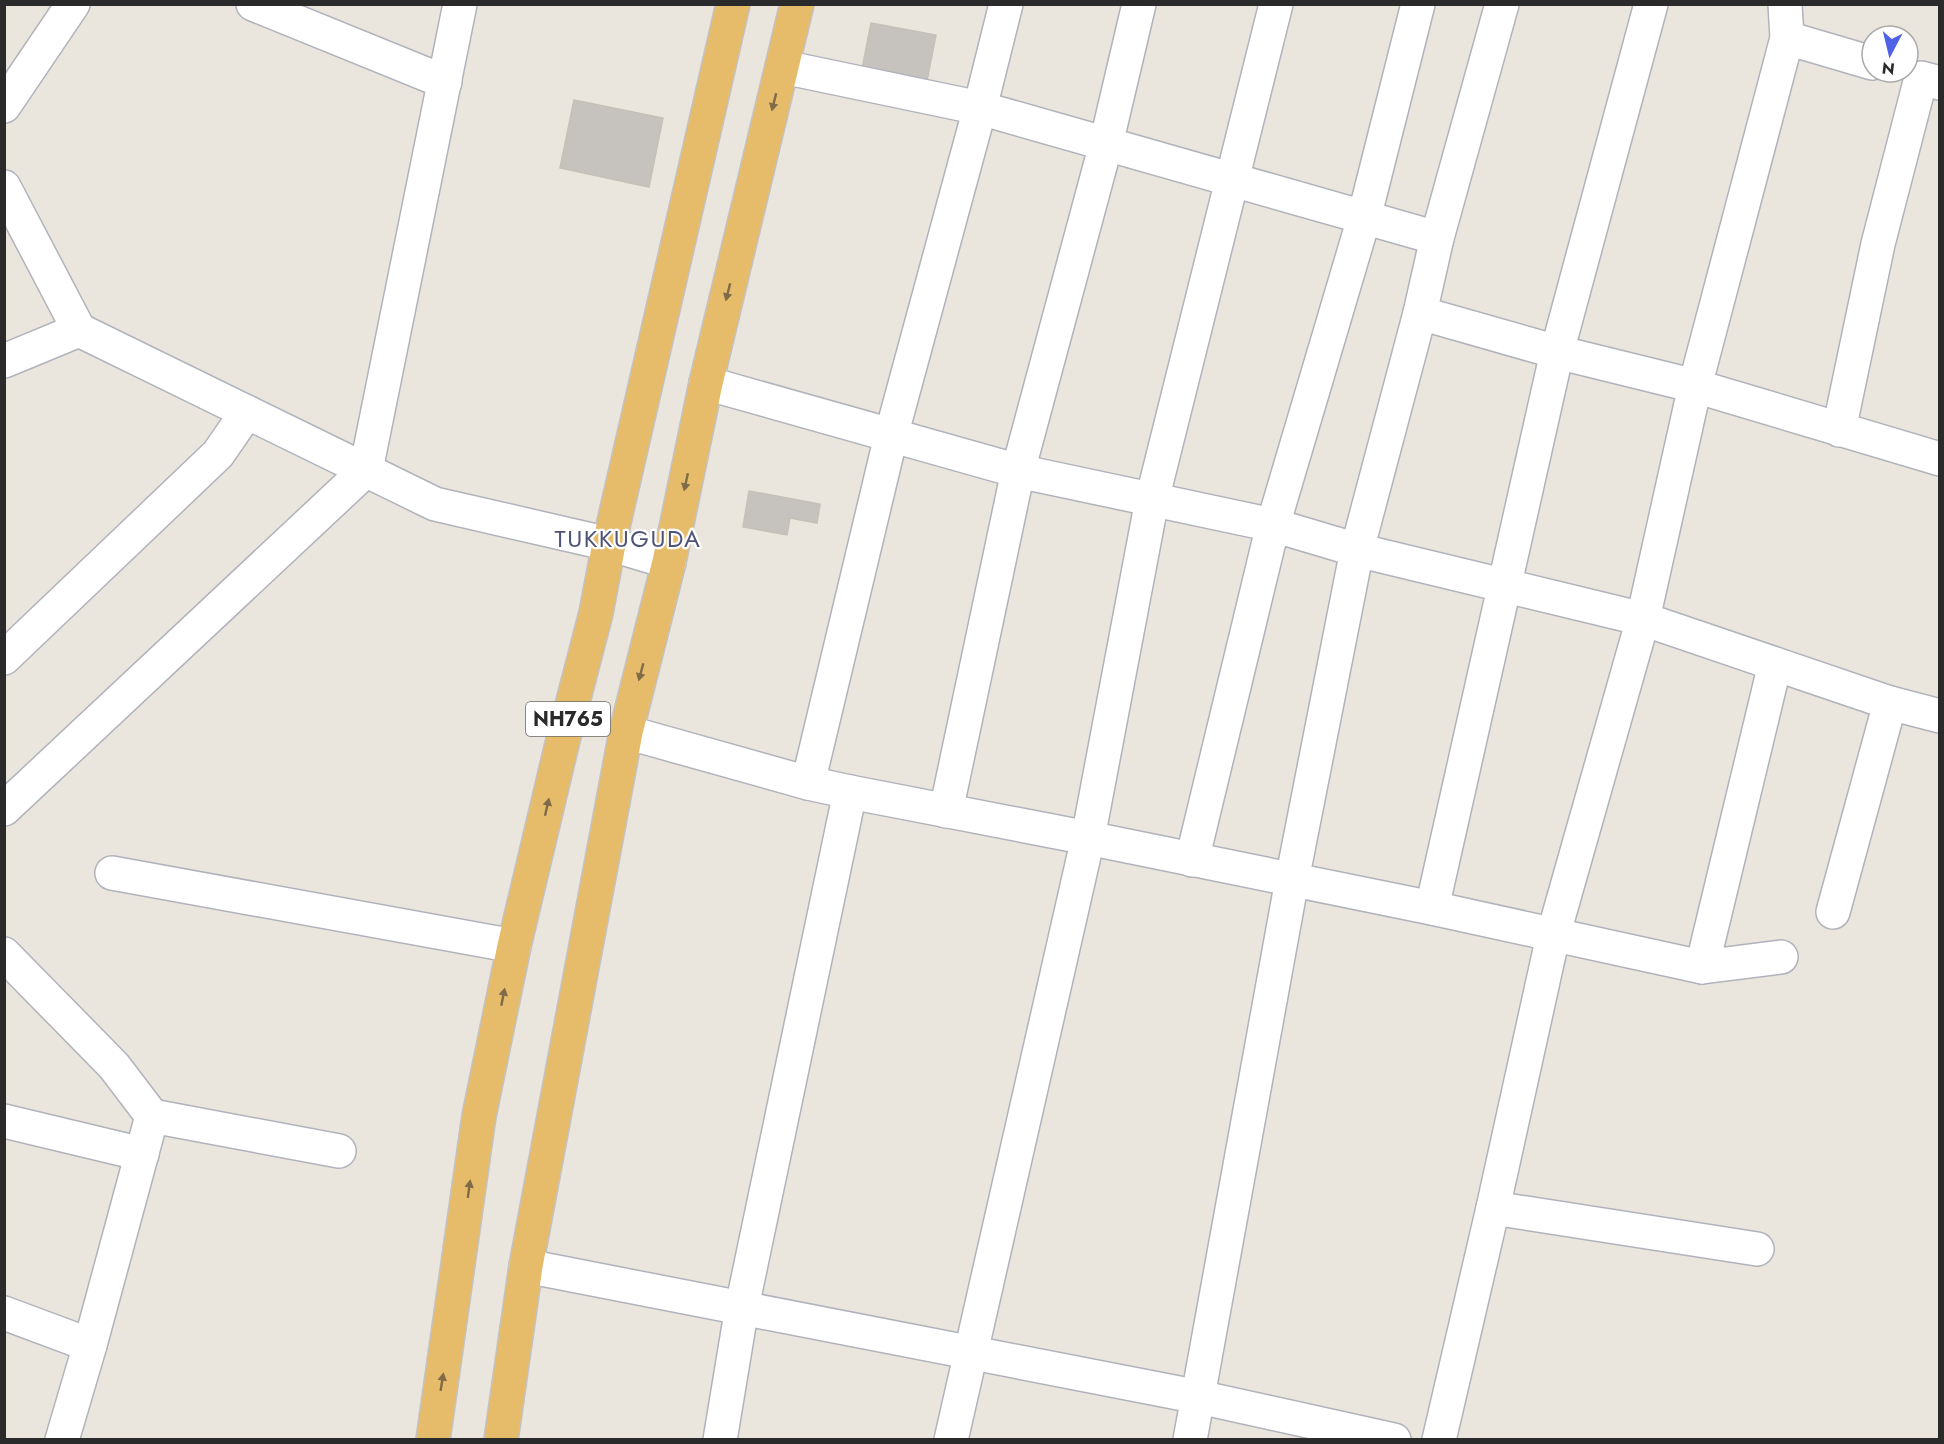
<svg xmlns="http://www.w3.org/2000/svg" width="1944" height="1444" viewBox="0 0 1944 1444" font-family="Jost,sans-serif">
  <rect width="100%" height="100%" fill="#eae6dd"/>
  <g fill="#c6c2bd" stroke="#c5c1b7" stroke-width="1.5">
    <path d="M871,23l65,12 -10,51 -65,-12z"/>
    <path d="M574,100l89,18 -14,69 -89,-19z"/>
    <path d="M749,491l71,13 -3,19 -27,-5 -3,17 -44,-8z"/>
  </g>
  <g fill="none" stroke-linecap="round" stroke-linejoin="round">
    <defs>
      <g id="minor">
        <path d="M253,4l192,78"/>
        <path d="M1787,38l85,25"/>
        <path d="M783,67l197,41 457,130"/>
        <path d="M4,106l69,-102"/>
        <path d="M4,187l75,143"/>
        <path d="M1420,313l137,39 138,34 245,73"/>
        <path d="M706,383l312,88 255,54 84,25 286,69 247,84 50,13"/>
        <path d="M1839,430l39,-186 43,-166 19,5"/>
        <path d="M4,658l214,-204 29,-42"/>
        <path d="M626,732l182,51 42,9 238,46 344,70 270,59 79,-10"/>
        <path d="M808,783l83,-347 89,-328 26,-104"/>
        <path d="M4,809l362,-339 94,-466"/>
        <path d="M946,811l72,-340 88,-327 33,-140"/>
        <path d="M1192,860l81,-335 91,-307 54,-214"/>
        <path d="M112,873l402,73"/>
        <path d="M1432,908l125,-556 94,-348"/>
        <path d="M1833,912l57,-209"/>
        <path d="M4,954l110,112 38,50 187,35"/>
        <path d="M1702,967l73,-303"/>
        <path d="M4,1121l138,33"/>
        <path d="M1493,1208l264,41"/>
        <path d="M526,1266l673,131 195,43"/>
        <path d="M4,1313l86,32 -28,95"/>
        <path d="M90,1345l62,-229"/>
        <path d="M720,1440l22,-133 108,-515"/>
        <path d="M951,1440l137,-602 64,-338 124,-496"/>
        <path d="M1190,1440l102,-560 65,-330 63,-237 17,-75 65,-234"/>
        <path d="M1439,1440l54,-232 60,-272 90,-317 52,-233 92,-348 -2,-34"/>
      </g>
      <path id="tertiary" d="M4,361l75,-31 356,174 174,40 60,18"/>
      <g id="trunk">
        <path d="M433,1440l46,-324 35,-170 48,-202 34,-131 13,-69 124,-540"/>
        <path d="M501,1440l25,-174 100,-534 43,-170 37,-179 91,-379"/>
      </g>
    </defs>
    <use href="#minor" stroke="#b1b3bc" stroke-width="36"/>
    <use href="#tertiary" stroke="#b1b3bc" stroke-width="36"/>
    <use href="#trunk" stroke="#c3c3c3" stroke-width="36"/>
    <use href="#minor" stroke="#fff" stroke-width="33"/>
    <use href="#tertiary" stroke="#fff" stroke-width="33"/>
    <use href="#trunk" stroke="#e6bb6a" stroke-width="33"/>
  </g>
  <defs><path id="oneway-solid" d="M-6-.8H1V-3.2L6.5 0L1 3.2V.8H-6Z" transform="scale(1.5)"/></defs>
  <g fill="#7f6b47">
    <use href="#oneway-solid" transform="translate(774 102) rotate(104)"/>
    <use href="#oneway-solid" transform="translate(728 292) rotate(104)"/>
    <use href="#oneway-solid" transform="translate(686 482) rotate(102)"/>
    <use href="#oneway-solid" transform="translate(641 672) rotate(105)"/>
    <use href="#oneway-solid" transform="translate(547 807) rotate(-77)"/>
    <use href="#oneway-solid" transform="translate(503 997) rotate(-79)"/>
    <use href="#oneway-solid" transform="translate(469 1189) rotate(-82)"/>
    <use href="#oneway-solid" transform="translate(442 1382) rotate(-81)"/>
  </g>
  <g text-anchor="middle" stroke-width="4.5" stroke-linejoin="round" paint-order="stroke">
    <rect fill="#fff" stroke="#6a6a6a" stroke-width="1.5" x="526" y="702" width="84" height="34" rx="4.5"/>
    <g font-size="20" font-weight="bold" fill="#2a2a2a">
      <text x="568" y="726">NH765</text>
    </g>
    <g font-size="24" letter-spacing="1.5" fill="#4f5476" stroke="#fff">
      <text x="628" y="547">TUKKUGUDA</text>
    </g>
  </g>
  <rect width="1944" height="1444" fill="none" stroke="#2a2a2a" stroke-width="12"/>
  <g transform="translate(1890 54) rotate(187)"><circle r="28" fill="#ffffff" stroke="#aaaaaa" stroke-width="1.5"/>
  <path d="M0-4.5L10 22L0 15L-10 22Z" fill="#4f61e6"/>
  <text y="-9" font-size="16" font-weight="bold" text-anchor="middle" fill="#2a2a2a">N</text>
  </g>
</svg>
